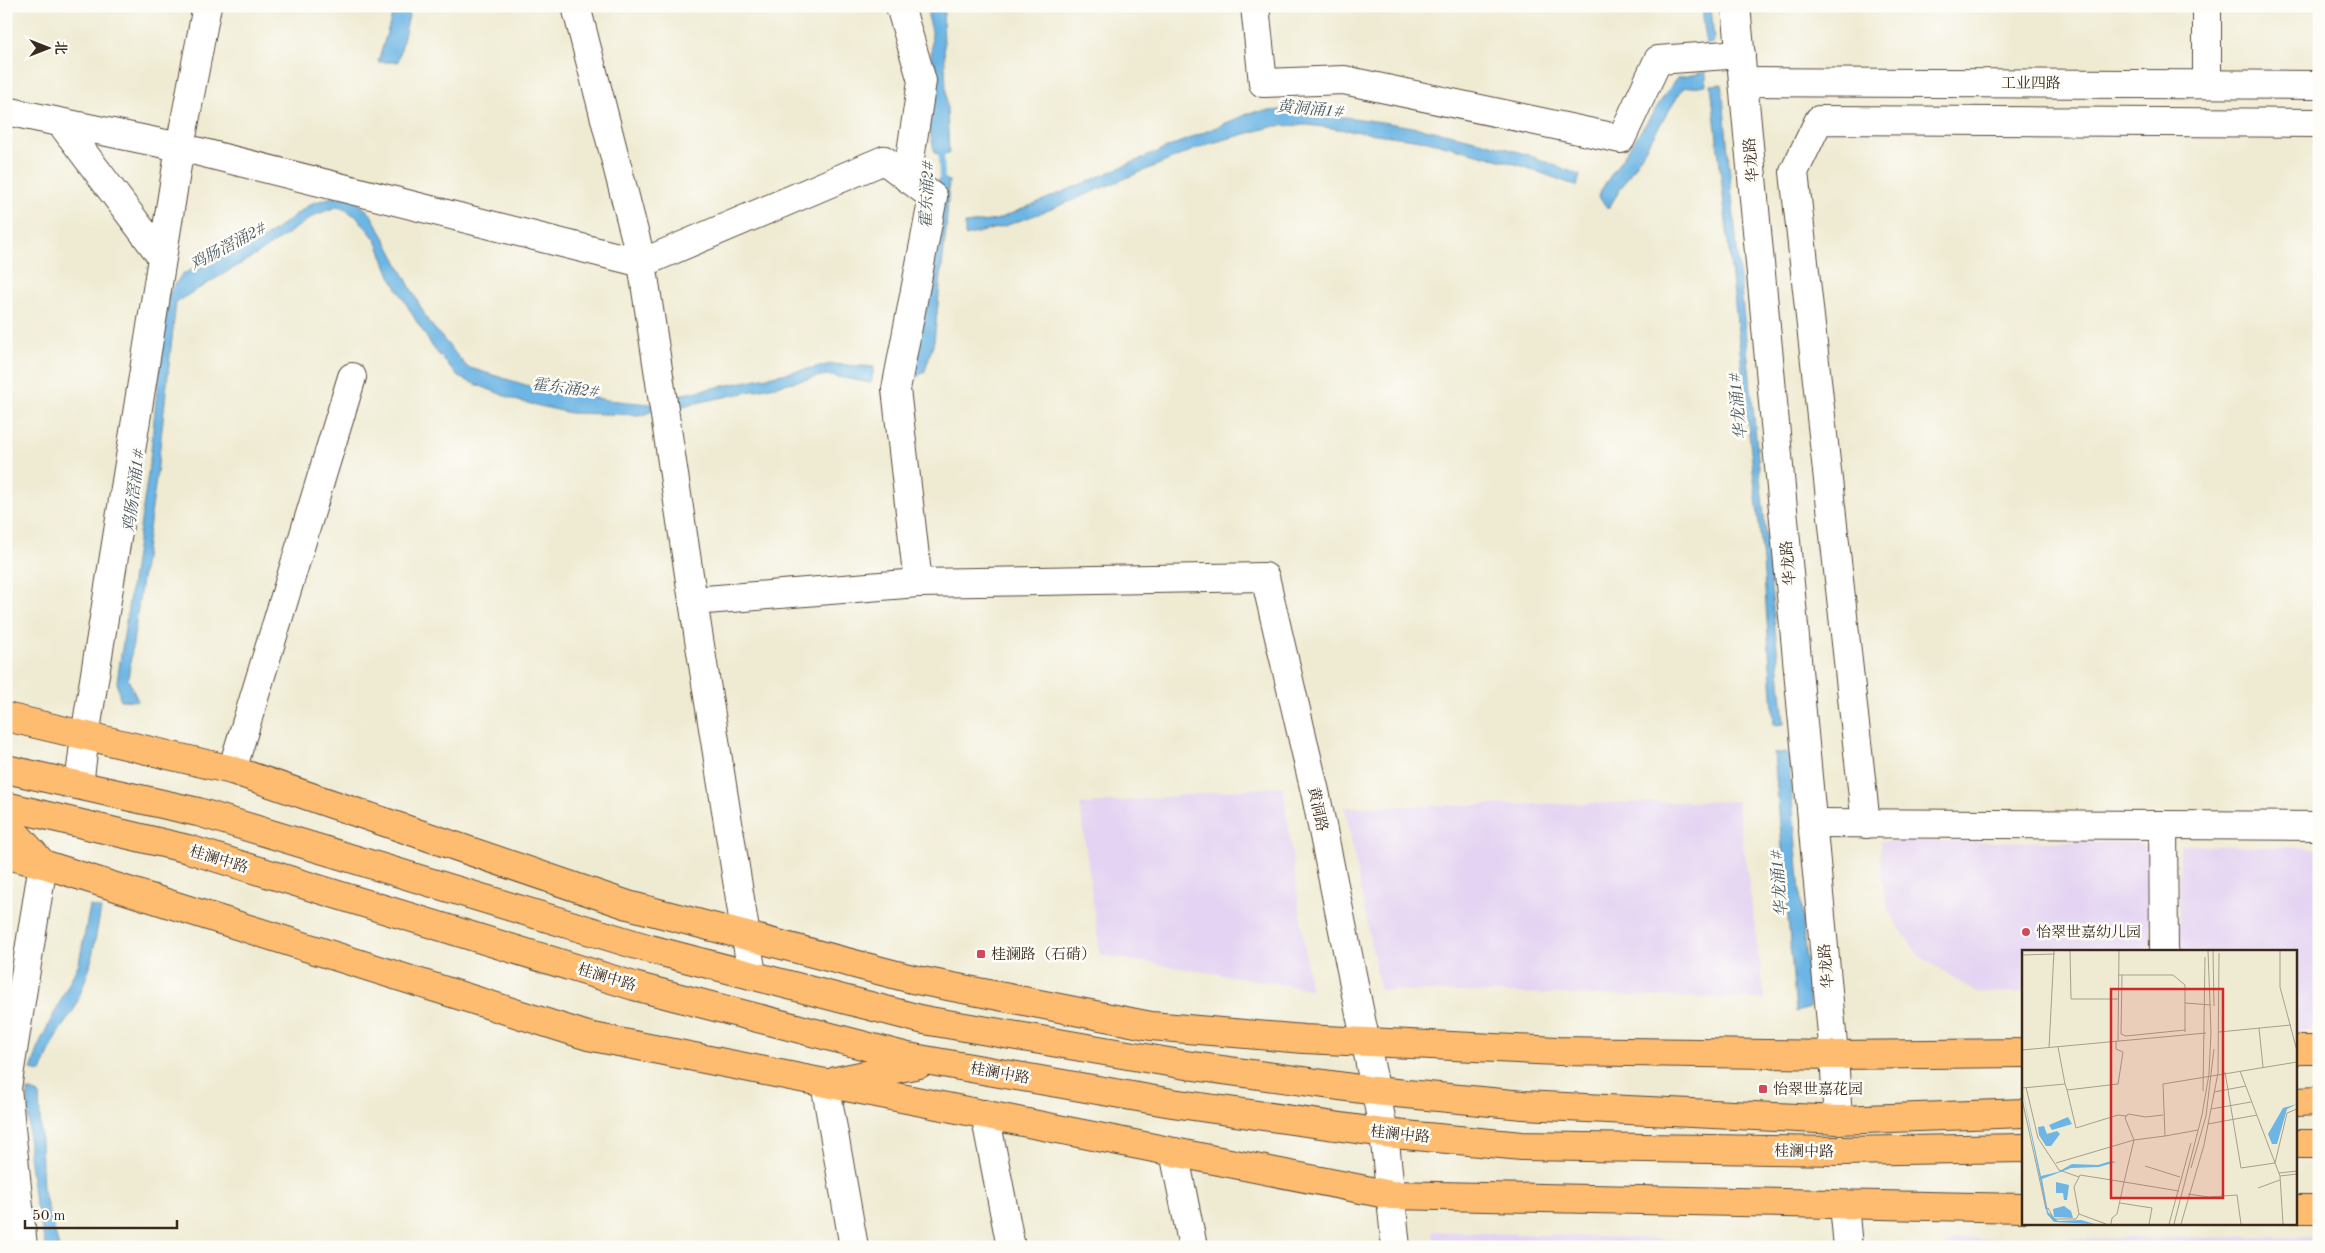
<svg xmlns="http://www.w3.org/2000/svg" width="2325" height="1253" viewBox="0 0 2325 1253" font-family="'Old Standard TT','Noto Serif SC',serif">
  <rect width="100%" height="100%" fill="#fdfcf7"/>
  <filter id="ink" filterUnits="userSpaceOnUse"><feTurbulence type="fractalNoise" baseFrequency=".02" numOctaves="2"/><feDisplacementMap in="SourceGraphic" scale="10" xChannelSelector="R" yChannelSelector="G"/><feConvolveMatrix kernelMatrix="1 2 1 2 8 2 1 2 1" color-interpolation-filters="sRGB"/></filter>
  <filter id="wash" filterUnits="userSpaceOnUse"><feTurbulence type="fractalNoise" baseFrequency=".0096" numOctaves="4" result="noise"/><feDisplacementMap in="SourceGraphic" scale="20" xChannelSelector="R" yChannelSelector="G"/><feGaussianBlur stdDeviation="1.12" result="paint"/><feColorMatrix in="noise" values="0 0 0 0 0 0 0 0 0 0 0 0 0 0 0 0 0 1.4 0 .05"/><feComposite in="paint" operator="in"/></filter>
  <g filter="url(#wash)">
    <rect width="100%" height="100%" fill="#efebd3"/>
    <g fill="#e4d3f2">
      <path d="M1283,786l27,203 -210,-34 -20,-150z"/>
      <path d="M1737,801l28,198 -385,-9 -35,-183z"/>
      <path d="M1880,841l256,1 14,8 1,102h-127v40l-47,1 -59,-38 -29,-43 -8,-36z"/>
      <path d="M2180,845l139,3v182l-23,1v-79h-118z"/>
      <path d="M1433,1231l378,13v3h-376z"/>
      <path d="M2319,1237v10h-375l11,-8z"/>
    </g>
    <g fill="#6cb5e4" stroke="#547081">
      <path d="M395,6l16,1 -13,55h-20z"/>
      <path d="M929,6h16l-2,15 6,132 -8,2 -6,-2 -6,-23 3,-99 -4,-15z"/>
      <path d="M1702,6h9l3,36 -8,3z"/>
      <path d="M1706,72v13l-23,3 -75,121 -9,-12 2,-7 70,-104 6,-8z"/>
      <path d="M1722,84c18,214 43,427 62,640l-10,1 -11,-164 -52,-476z"/>
      <path d="M1283,110c77,8 158,18 232,41 22,6 43,16 65,24l-3,11 -58,-21 -91,-24 -120,-16 -33,1 -67,18 -159,66 -44,16 -40,10v-12l31,-4 256,-108z"/>
      <path d="M942,177l7,4 -3,48 -12,112 -9,30 -13,10 -5,-5 -2,-7 12,-19 21,-170z"/>
      <path d="M332,197h19l19,16 15,26 43,82 39,46 62,19 78,14 44,4 2,7 -10,4 -73,-2 -52,-12 -58,-23 -26,-29 -19,-30 -25,-43 -14,-36 -19,-23 -18,-11 -24,9 -56,38 -83,49 -18,163 -30,214 10,22 -18,-1 -3,-18 33,-222 16,-162 16,-24 81,-35 47,-35z"/>
      <path d="M832,364l42,3 -3,16 -45,-8 -157,34 -1,-12z"/>
      <path d="M1774,753h14l22,255 -14,4z"/>
      <path d="M90,906l11,3 -11,58 -15,41 -19,28 -15,36 -10,-2 10,-30 38,-77z"/>
      <path d="M28,1090l11,4 4,96 16,57h-13l-11,-45 -6,-46z"/>
    </g>
    <g fill="none" stroke-linecap="round" stroke-linejoin="round">
      <path stroke="#6cb5e4" stroke-width="6" d="M941,147l1,37"/>
    </g>
  </g>
  <g filter="url(#ink)">
    <g fill="none" stroke-linecap="round" stroke-linejoin="round">
      <defs>
        <g id="minor">
          <path d="M900,6l22,75 -15,97"/>
          <path d="M1255,6l8,77 81,-3 277,59 37,-79 83,-6"/>
          <path d="M1736,6l98,1049 4,65"/>
          <path d="M2207,6v78"/>
          <path d="M1744,82l575,3"/>
          <path d="M6,111l174,36 27,-141"/>
          <path d="M61,123l101,134"/>
          <path d="M693,601l-51,-338 242,-103 49,37 -37,192 22,194"/>
          <path d="M232,770l120,-393"/>
          <path d="M79,785l6,-49 95,-589 462,116 -66,-257"/>
          <path d="M1812,823l507,3"/>
          <path d="M1866,824l-72,-652 25,-52 500,3"/>
          <path d="M2163,825l1,127"/>
          <path d="M752,975l-59,-374 225,-18 347,-6 51,219 68,337 12,114"/>
          <path d="M825,1083l29,164"/>
          <path d="M985,1114l26,133"/>
          <path d="M1174,1152l19,95"/>
          <path d="M1844,1205l4,42"/>
          <path d="M23,1247l-16,-159 36,-224"/>
        </g>
        <g id="major">
          <path d="M6,717l226,53 396,135 284,74 239,47 153,13 254,12 276,4 190,-2"/>
          <path d="M6,769l192,43 452,137 274,71 262,45 189,26 148,14 315,15 186,-7"/>
          <path d="M6,806l182,43 446,137 274,71 264,46 212,30 138,13 318,5 184,-3"/>
          <path d="M6,823l37,41"/>
          <path d="M6,855l37,9 545,172 803,159 633,13"/>
          <path d="M2296,1050h23"/>
          <path d="M836,1081l83,-17"/>
          <path d="M2296,1102l23,-1"/>
          <path d="M2296,1144h23"/>
          <path d="M2296,1209h23"/>
        </g>
      </defs>
      <use href="#minor" stroke="#564739" stroke-width="30"/>
      <use href="#major" stroke="#564739" stroke-width="30"/>
      <use href="#minor" stroke="#fff" stroke-width="28"/>
      <use href="#major" stroke="#fdbc6f" stroke-width="28"/>
    </g>
  </g>
  <g fill="#d1495b" stroke="#fdfcf7" stroke-width="2">
    <circle cx="2026" cy="932" r="5"/>
    <rect x="976" y="949" width="10" height="10" rx="2.5"/>
    <rect x="1758" y="1084" width="10" height="10" rx="2.5"/>
  </g>
  <g text-anchor="middle" stroke-width="5" stroke-linejoin="round" paint-order="stroke">
    <g font-size="15" fill="#3b2a1e" stroke="#fdfcf7">
      <text x="2031" y="88">工业四路</text>
      <text transform="translate(1751 160) rotate(-95)" y="5">华龙路</text>
      <text transform="translate(1788 563) rotate(-95)" y="5">华龙路</text>
      <text transform="translate(1318 809) rotate(78)" y="5">黄洞路</text>
      <text transform="translate(219 859) rotate(17)" y="5">桂澜中路</text>
      <text transform="translate(1826 966) rotate(-95)" y="5">华龙路</text>
      <text transform="translate(607 977) rotate(17)" y="5">桂澜中路</text>
      <text transform="translate(1000 1073) rotate(10)" y="5">桂澜中路</text>
      <text transform="translate(1400 1134) rotate(6)" y="5">桂澜中路</text>
      <text transform="translate(1804 1151) rotate(1)" y="5">桂澜中路</text>
    </g>
    <g font-size="15" fill="#3b2a1e" stroke="#fdfcf7" text-anchor="start">
      <text x="2036" y="937">怡翠世嘉幼儿园</text>
      <text x="991" y="959">桂澜路（石𬒔）</text>
      <text x="1773" y="1094">怡翠世嘉花园</text>
    </g>
    <g font-size="16" font-style="italic" fill="#4c5b63" stroke="#fdfcf7">
      <text transform="translate(1311 108) rotate(5)" y="6">黄洞涌1#</text>
      <text transform="translate(926 194) rotate(-88)" y="6">霍东涌2#</text>
      <text transform="translate(228 245) rotate(-28)" y="6">鸡肠滘涌2#</text>
      <text transform="translate(566 387) rotate(7)" y="6">霍东涌2#</text>
      <text transform="translate(1737 406) rotate(-96)" y="6">华龙涌1#</text>
      <text transform="translate(133 490) rotate(-83)" y="6">鸡肠滘涌1#</text>
      <text transform="translate(1778 883) rotate(-95)" y="6">华龙涌1#</text>
    </g>
  </g>
  <g transform="translate(2022 950)">
    <rect width="275" height="275" fill="#efebd3"/>
    <path d="M0,139l19,87 17,-4 14,-8 26,1 13,-4 5,1 -17,5 -28,1 -29,11 6,33 10,9 23,-1 14,4 -41,-2 -7,-8zM275,154l-10,5 -10,35h-5l-4,-10 15,-26zM46,167l4,7 -20,6 -3,-5zM22,176l3,8 10,-3 3,3 -9,12h-5l-7,-11 -1,-8zM34,232l13,3 -2,15h-3l-1,-7h-7zM42,256l7,5 2,7 -19,-1 -1,-8z" fill="#6cb5e4"/>
    <path fill="none" stroke="#a79e8b" stroke-width="1" d="M48,1l1,48h47M191,1l1,55M258,1v36l17,64M0,5l33,-1M96,25h55l12,10v47M100,25l-1,59 5,2 59,-6M163,53l26,2M237,78l4,39M197,82l72,-7M96,91l1,-90M27,98l5,-97M0,100l184,-17M218,121l40,105 3,48M203,122l16,96 34,-5 12,-50 10,-4M43,134l2,6 51,-6 5,-32 -7,-3v-8M4,137l12,51 21,32 20,7M0,138l43,-4 -7,-37M45,140l9,38 42,-13 9,1M181,141l2,-134M192,142l32,-6M0,149l24,110 2,-1 6,11h22l3,-5M189,159l40,-7M141,165l-17,2 -18,-3 -3,4 9,22 31,-4M186,174l49,-9M176,180l-33,6 -2,-52 134,-22M34,213l78,-23 -10,42 55,9M123,216l35,11M169,218l15,-52 8,-67M257,223l18,-2M258,226l17,-2M236,238l22,-8M166,244l21,3 28,-2 4,29M98,253l32,5 -3,16M84,274l-27,-10 -5,-27 6,-12 44,7 -7,32 -5,4 -1,6M147,274l22,-81M152,274l28,-109 7,-41 2,-42 -3,-81M159,274l23,-79 14,-72 1,-120"/>
    <path fill="#d62828" fill-opacity="0.15" stroke="#d62828" stroke-width="2.5" d="M89,39h112v209h-112z"/>
    <rect width="275" height="275" fill="none" stroke="#3b2a1e" stroke-width="2.5"/>
  </g>
  <rect width="2325" height="1253" fill="none" stroke="#fdfcf7" stroke-width="25"/>
  <g transform="translate(48 48) rotate(90)" stroke="#fdfcf7" stroke-width="4" paint-order="stroke">
  <path d="M0-4L9 19L0 12L-9 19Z" fill="#3b2a1e"/>
  <text y="-8" font-size="14" font-weight="bold" text-anchor="middle" fill="#3b2a1e">北</text>
  </g>
  <path d="M25 1220v8h152v-8" fill="none" stroke="#3b2a1e" stroke-width="2.5"/>
  <text x="32" y="1220" font-size="15" fill="#3b2a1e" stroke="#fdfcf7" stroke-width="4" paint-order="stroke">50 m</text>
</svg>
